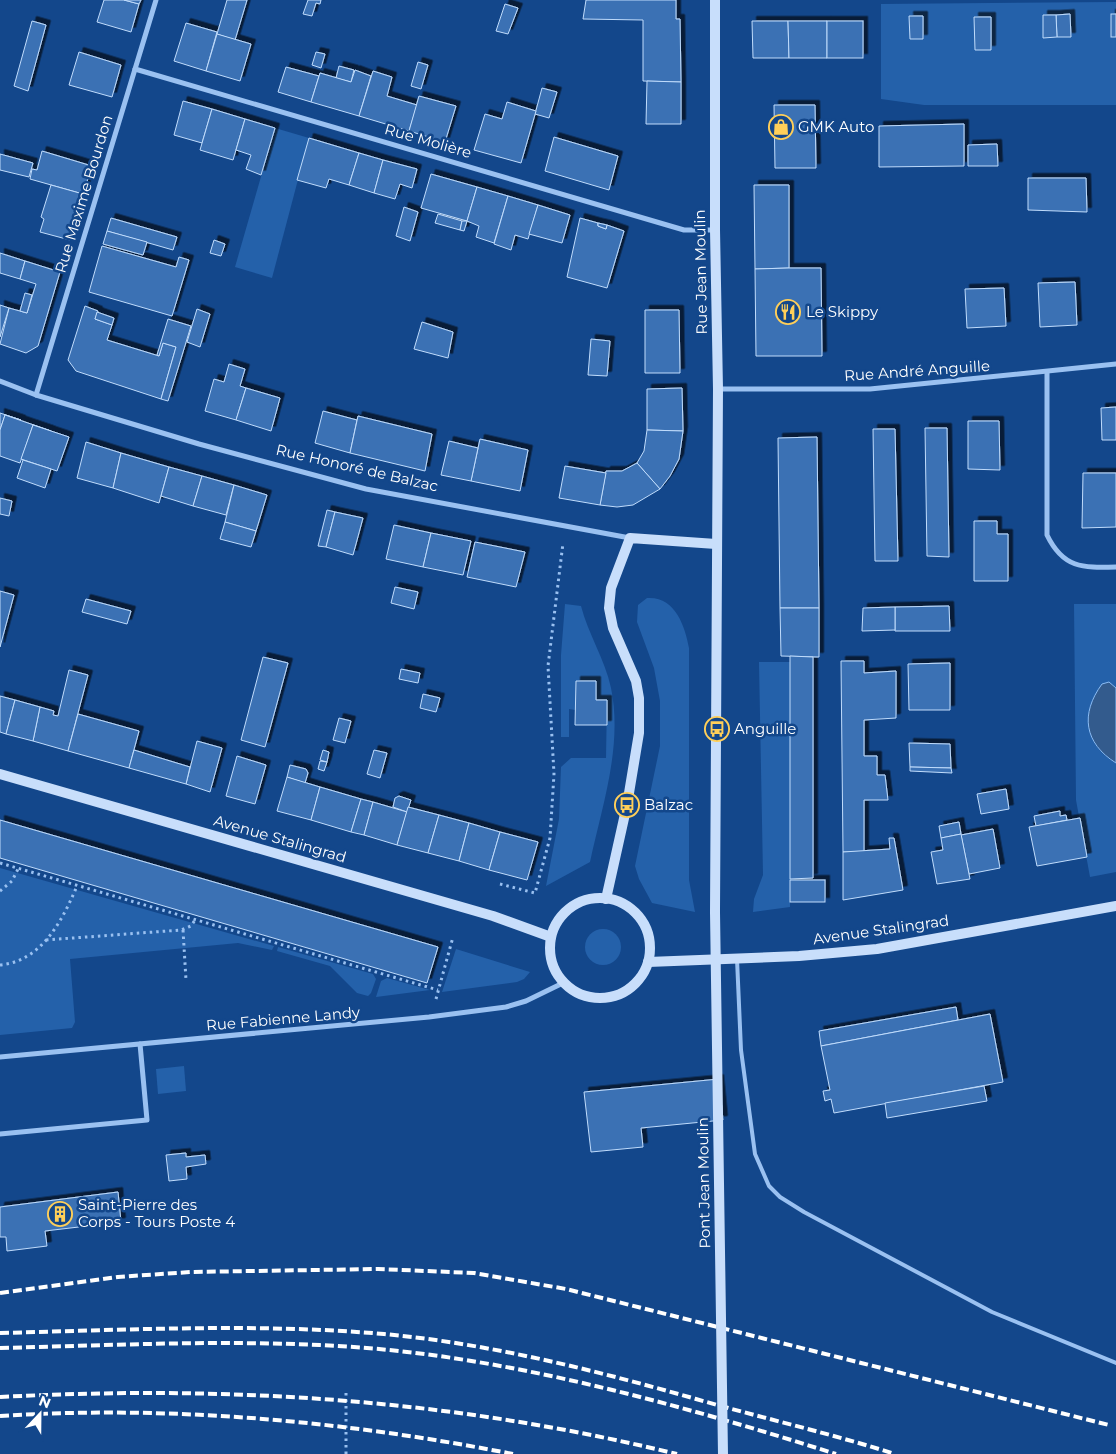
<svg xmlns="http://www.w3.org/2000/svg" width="1116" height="1454" viewBox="0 0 1116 1454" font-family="Montserrat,sans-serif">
  <defs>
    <filter id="shadow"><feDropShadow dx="4.5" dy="-4.5" stdDeviation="0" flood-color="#0009"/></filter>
  </defs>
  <rect width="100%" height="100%" fill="#13478b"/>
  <g fill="#2461aa">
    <path d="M1116,2v103h-192l-43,-6v-95z"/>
    <path d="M275,128l34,10 -37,140 -37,-11z"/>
    <path d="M647,598c28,-2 38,28 42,50v232l6,32 -43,-9 -13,-24 -4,-13 25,-120v-45l-6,-33 -17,-46 1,-17z"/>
    <path d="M565,604l16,2c7,28 24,53 30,82 12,58 -9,118 -21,174l-44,24 13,-67 2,-52 10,-9h35l1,-58h-11v-18h-20l-1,28 -6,-1v28h-8v-82z"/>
    <path d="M1074,604h42v84l-4,-4 -18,13c-9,30 -6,49 22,66v109l-26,5 -14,-77z"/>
    <path d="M759,662h31v245l-37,5 1,-13 9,-24z"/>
    <path d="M0,868l274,78 -2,4 -34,-7 -168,16 5,63 -3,6 -72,7z"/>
    <circle cx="603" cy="947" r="18"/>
    <path d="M278,947l95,27 3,5 -5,14 -3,3 -11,-3 -27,-27 -53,-15z"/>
    <path d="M456,949l74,23 -6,7 -7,3 -75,10z"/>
    <path d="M387,978l43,12 -54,7 5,-16z"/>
    <path d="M184,1066l2,25 -28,3 -2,-25z"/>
  </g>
  <path fill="#335b8d" stroke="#8bbcf4" d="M1109,682l7,6v75c-32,-20 -36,-49 -14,-79z"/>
  <g fill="#3b71b4" stroke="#c0dcfc" filter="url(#shadow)">
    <path d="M104,0h20l15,4 -8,28 -34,-10z"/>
    <path d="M124,0h17l-2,4z"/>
    <path d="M227,0h20l-12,40 -18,-6z"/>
    <path d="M308,0h13l-1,4 -4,-1 -4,13 -9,-2z"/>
    <path d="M586,0h90v19h4l1,63 -38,-1v-61l-60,-1z"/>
    <path d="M505,4l13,4 -10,26 -12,-3z"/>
    <path d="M1070,14l1,23h-14l-1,-22z"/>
    <rect x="1111" y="14" width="5" height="23"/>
    <path d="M1043,15h13l1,22 -14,1z"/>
    <path d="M909,16h14v23h-13z"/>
    <path d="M974,17h17v33h-16z"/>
    <path d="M32,21l14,4 -18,66 -14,-5z"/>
    <path d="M752,21h36l1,37h-36z"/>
    <path d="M788,21h39v37h-38z"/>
    <rect x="827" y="21" width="36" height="37"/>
    <path d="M186,23l31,9 -11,39 -32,-10z"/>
    <path d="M217,34l34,10 -11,37 -34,-10z"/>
    <path d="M79,52l42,13 -9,32 -43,-12z"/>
    <path d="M316,52l9,2 -4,14 -9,-3z"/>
    <path d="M418,62l10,3 -7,24 -10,-3z"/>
    <path d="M339,66l15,4 -3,12 -15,-4z"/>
    <path d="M286,67l33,9 -8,26 -33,-10z"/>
    <path d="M355,70l16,6 -12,40 -48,-14 9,-29 31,9z"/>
    <path d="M373,71l19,6 -5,19 30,9 -8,26 -50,-15z"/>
    <path d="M647,81l34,1v42h-35z"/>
    <path d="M542,88l15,4 -8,26 -14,-4z"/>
    <path d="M419,96l37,10 -11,36 -36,-11z"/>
    <path d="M183,101l29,8 -10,34 -28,-8z"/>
    <path d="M507,102l29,9 -15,52 -47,-13 11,-36 17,5z"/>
    <path d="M774,105h41l1,63h-41z"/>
    <path d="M212,109l33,10 -12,41 -33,-10z"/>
    <path d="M245,119l30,9 -14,47 -15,-6 5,-14 -15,-5z"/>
    <path d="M964,124v42l-85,1v-41z"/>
    <path d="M554,137l64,19 -9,34 -64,-19z"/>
    <path d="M309,138l50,15 -10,32 -20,-6 -3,9 -29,-8z"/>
    <path d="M997,144l1,22h-30v-21z"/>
    <path d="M42,151l50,15 -9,28 -53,-15 2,-10 5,1z"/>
    <path d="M359,153l24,7 -9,33 -25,-8z"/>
    <path d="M0,154l33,9 -4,14 -29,-7z"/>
    <path d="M383,160l34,9 -5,19 -12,-4 -5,15 -21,-6z"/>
    <path d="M431,174l46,13 -10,34 -46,-13z"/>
    <path d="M1028,178h58l1,34 -59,-2z"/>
    <path d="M51,185l32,9 -13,46 -30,-8 4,-13 -3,-2z"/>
    <path d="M754,185h35v83l-34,1z"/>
    <path d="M477,187l31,9 -14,47 -18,-6 3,-11 -12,-5z"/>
    <path d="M508,196l30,9 -10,34 -13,-4 -4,15 -17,-6z"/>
    <path d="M538,205l32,10 -8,28 -33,-9z"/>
    <path d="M404,207l14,5 -8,29 -14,-5z"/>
    <path d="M438,214l24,7 -2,9 -25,-7z"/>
    <path d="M111,218l66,19 -4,13 -66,-19z"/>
    <path d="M580,218l18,5v3l8,3 1,-4 17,6 -17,57 -40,-11z"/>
    <path d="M462,221h5l-3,10 -4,-1z"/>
    <path d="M598,223l9,2 -1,4 -8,-3z"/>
    <path d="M107,231l40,11 -4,13 -40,-11z"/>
    <path d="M214,240l11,4 -4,12 -11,-3z"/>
    <path d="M102,246l74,21 3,-10 10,3 -17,56 -83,-24z"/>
    <path d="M0,253l25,8 -5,18 -20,-6z"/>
    <path d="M25,261l35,11 -22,74 -12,7 -26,-9 9,-36 18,5 9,-29 -16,-5z"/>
    <path d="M789,268h32l1,88h-66l-1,-87z"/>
    <path d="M1075,282l2,43 -37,2 -2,-44z"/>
    <path d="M1004,288l2,38 -39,2 -2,-39z"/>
    <path d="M25,293l7,2 -5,18 -7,-2z"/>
    <path d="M0,305l9,3 -9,29z"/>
    <path d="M85,306l13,5 -3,8 17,6 -5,15 52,16 4,-13 13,4 -15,52 -85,-28 -8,-11z"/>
    <path d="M197,309l13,5 -10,33 -13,-5z"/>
    <path d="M645,310h34l1,63h-35z"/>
    <path d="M97,312l17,6 -2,7 -17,-6z"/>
    <path d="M168,319l23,7 -23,75 -7,-2 15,-52 -13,-4 -4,13 -2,-1z"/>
    <path d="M422,322l31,10 -5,26 -34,-9z"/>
    <path d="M591,339l19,2 -3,35 -19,-1z"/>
    <path d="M229,364l16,5 -5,17 6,2 -10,32 -31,-9 9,-32 10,3z"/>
    <path d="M246,388l34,10 -9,33 -35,-11z"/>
    <path d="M682,388l1,43 -36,-1v-41z"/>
    <path d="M1116,407v33h-14l-1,-32z"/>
    <path d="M323,411l34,9 -7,33 -35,-10z"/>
    <path d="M0,413l21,7 -16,-5 -5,15z"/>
    <path d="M5,415l46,16 -18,-6 -13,38 -20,-7v-26z"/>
    <path d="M358,416l74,18 -7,37 -75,-18z"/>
    <path d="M968,421h31l1,49 -32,-1z"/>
    <path d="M33,425l36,12 -12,34 -36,-12z"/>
    <path d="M925,428h22l2,129 -22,-1z"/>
    <path d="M873,429h22l3,132h-23z"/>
    <path d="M647,430l36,1 -4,28 -9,17 -10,13 -23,-26 7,-12z"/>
    <path d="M817,437l2,171h-39l-2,-170z"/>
    <path d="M480,439l48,11 -8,41 -49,-10z"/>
    <path d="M449,441l29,7 -7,33 -30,-6z"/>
    <path d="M86,442l35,11 -8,35 -36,-10z"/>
    <path d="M121,453l48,14 -10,36 -46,-15z"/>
    <path d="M23,460l28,9 -6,19 -28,-10z"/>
    <path d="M637,463l23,26 -27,16 -16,2 -17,-2 6,-34h16z"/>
    <path d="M565,466l41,7 -6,32 -41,-7z"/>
    <path d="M169,467l33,9 -9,30 -32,-10z"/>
    <path d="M1083,473h33v54l-34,1z"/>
    <path d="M202,476l32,9 -8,30 -33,-9z"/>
    <path d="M234,485l33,10 -11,36 -31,-9z"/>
    <path d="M0,498l12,3 -3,15 -9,-2z"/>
    <path d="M327,510l8,2 -9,35 -8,-1z"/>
    <path d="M335,512l28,6 -10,37 -27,-8z"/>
    <path d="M974,521h23v13h11v47h-34z"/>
    <path d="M225,522l31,9 -5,16 -31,-8z"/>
    <path d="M394,525l37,8 -8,34 -37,-8z"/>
    <path d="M431,533l40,8 -8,34 -40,-8z"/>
    <path d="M475,542l50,10 -9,35 -49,-10z"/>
    <path d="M395,587l23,5 -4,17 -23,-6z"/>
    <path d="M0,591l14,4 -14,52z"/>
    <path d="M86,599l45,12 -4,13 -45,-12z"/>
    <path d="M949,606l1,25h-55v-24z"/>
    <path d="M895,607v23l-33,1 1,-23z"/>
    <path d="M780,608h39v49l-38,-1z"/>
    <path d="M790,656l23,1v221l-23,1z"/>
    <path d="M263,657l25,6 -23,84 -24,-7z"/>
    <path d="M841,661h23v12l32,-2v47l-32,2v36h13v19h8l3,25h-24v52h-21z"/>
    <path d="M950,663v47h-41l-1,-46z"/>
    <path d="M401,669l19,4 -2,10 -19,-4z"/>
    <path d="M69,670l19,5 -20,76 -35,-10 7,-34 14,4 -1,4 5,1z"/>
    <path d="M576,681h20v19h11v25h-32z"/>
    <path d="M423,694l17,4 -4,14 -16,-4z"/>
    <path d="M0,696l15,4 -9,34 -6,-2z"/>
    <path d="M15,700l25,7 -7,34 -27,-7z"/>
    <path d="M78,714l61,17 -10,37 -61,-17z"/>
    <path d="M339,718l12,3 -6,22 -12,-3z"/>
    <path d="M197,741l25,7 -12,44 -24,-8z"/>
    <path d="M909,743l41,1 1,24 -41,-1z"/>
    <path d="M134,750l56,17 -4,17 -57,-16z"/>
    <path d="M323,750l6,2 -2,10 -7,-2z"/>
    <path d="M374,750l13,3 -7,25 -13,-4z"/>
    <path d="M237,756l29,9 -11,39 -29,-8z"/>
    <path d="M320,761l7,1 -3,9 -6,-2z"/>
    <path d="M290,765l16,4 2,4 -3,10 -18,-6z"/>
    <path d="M910,767l41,1 1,5 -42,-2z"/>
    <path d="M287,777l33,10 -9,33 -34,-9z"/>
    <path d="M320,787l41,12 -10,33 -40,-12z"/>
    <path d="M1006,789l3,20 -28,5 -4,-20z"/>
    <path d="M399,796l12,4 -4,12 -14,-5 2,-9z"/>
    <path d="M361,799l12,3 -9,33 -13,-3z"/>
    <path d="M373,802l34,10 -10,33 -33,-10z"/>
    <path d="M408,807l31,8 -11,38 -31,-8z"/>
    <path d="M1060,811v5l6,-1 1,5 -31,6 -2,-10z"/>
    <path d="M439,815l30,8 -10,38 -31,-8z"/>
    <path d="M1080,818l7,39 -50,9 -8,-39z"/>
    <path d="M0,820l438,127 -11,36 -427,-125z"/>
    <path d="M959,822l2,12 -20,4 -2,-12z"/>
    <path d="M469,823l31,9 -11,38 -30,-9z"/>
    <path d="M993,829l7,39 -31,6 -8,-39z"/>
    <path d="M500,832l38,10 -11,38 -38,-10z"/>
    <path d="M961,834l9,45 -33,5 -6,-32 12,-2 -2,-12z"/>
    <path d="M889,838h5l9,52 -60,10v-48l47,-3z"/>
    <rect x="790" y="880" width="35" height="22"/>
    <path d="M956,1007l2,13 -137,26 -2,-15z"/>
    <path d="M990,1014l13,68 -169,31 -3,-14 -6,2 -2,-10 7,-1 -9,-44z"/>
    <path d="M719,1079l4,41 -82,8 2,19 -52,5 -7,-60z"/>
    <path d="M984,1086l3,15 -100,17 -2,-15z"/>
    <path d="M186,1153v4l19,-2 1,9 -20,3 1,12 -18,2 -3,-26z"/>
    <path d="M118,1192l3,30 -76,9 2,15 -40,5 -1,-14h-6v-30z"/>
  </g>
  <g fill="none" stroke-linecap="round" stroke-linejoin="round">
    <g stroke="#9ac1f1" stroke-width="3" stroke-dasharray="2.5 4" stroke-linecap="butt">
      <path d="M0,863l438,127"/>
      <path d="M500,884l35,9 15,-55 4,-64 -6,-108 15,-123"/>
      <path d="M0,891l12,-10 6,-12"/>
      <path d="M183,930l3,50"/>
      <path d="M46,940l135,-10 10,-4 4,-6"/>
      <path d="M0,965c42,-4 62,-44 77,-79"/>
      <path d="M436,999l17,-62"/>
      <path d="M346,1454v-63"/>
    </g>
    <path stroke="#9ac1f1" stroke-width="4" d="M737,959l4,91 14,104 14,32 11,11 24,15 188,100 124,51"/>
    <g stroke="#9ac1f1" stroke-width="5">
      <path d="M135,69l549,161h31"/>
      <path d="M1047,373v162c16,33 35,33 69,32"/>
      <path d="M0,381l36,14 163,49 167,45 264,49"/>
      <path d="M718,389h152l246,-25"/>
      <path d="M36,395l120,-395"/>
      <path d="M0,1057l429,-40 77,-10 20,-6 37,-18"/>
      <path d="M0,1134l147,-14 -7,-76"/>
    </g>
    <g stroke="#c8defb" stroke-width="10">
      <path d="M715,0v230l3,159 -3,523"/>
      <path d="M0,774l493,142 58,21"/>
      <circle cx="600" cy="948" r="50"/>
      <path d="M606,899l21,-94 12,-72v-35l-3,-17 -23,-53 -4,-20 2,-20 19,-50 86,6"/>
      <path d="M648,962l151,-6 78,-7 239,-43"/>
    </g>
    <g stroke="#fff" stroke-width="4" stroke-dasharray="9 4" stroke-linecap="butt">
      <path d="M0,1293l118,-16 72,-5 188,-3 96,4 92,16 543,136"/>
      <path d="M0,1333c128,-3 256,-10 384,1 107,10 210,36 312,65 66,19 133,34 199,55"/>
      <path d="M0,1348c126,-3 253,-10 379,1 152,14 312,59 457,105"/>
      <path d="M0,1397c231,-12 451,2 677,57"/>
      <path d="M0,1416c172,-11 344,5 513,38"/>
    </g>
    <path stroke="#c8defb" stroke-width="10" d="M715,912l8,542"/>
  </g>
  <defs>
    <symbol id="shop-ring" viewBox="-11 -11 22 22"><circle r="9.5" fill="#13478b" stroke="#ffcf59" stroke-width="1.5"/><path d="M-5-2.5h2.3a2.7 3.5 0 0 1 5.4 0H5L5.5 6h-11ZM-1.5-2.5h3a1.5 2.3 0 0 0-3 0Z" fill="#ffcf59"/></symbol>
    <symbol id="restaurant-ring" viewBox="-11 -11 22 22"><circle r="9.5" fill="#13478b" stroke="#ffcf59" stroke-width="1.5"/><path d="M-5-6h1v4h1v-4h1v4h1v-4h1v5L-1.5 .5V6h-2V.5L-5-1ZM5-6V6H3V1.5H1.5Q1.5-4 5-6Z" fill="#ffcf59"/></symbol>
    <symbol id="bus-ring" viewBox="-11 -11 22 22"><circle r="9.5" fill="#13478b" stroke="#ffcf59" stroke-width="1.5"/><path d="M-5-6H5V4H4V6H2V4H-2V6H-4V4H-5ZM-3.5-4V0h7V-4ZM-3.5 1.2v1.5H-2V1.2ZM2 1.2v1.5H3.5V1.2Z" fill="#ffcf59"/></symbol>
    <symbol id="building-ring" viewBox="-11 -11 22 22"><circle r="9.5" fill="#13478b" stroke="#ffcf59" stroke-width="1.5"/><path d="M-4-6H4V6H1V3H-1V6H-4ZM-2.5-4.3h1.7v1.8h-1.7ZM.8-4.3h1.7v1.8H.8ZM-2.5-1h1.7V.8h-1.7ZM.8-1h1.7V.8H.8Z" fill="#ffcf59"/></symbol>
  </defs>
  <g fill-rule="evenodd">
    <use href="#shop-ring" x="767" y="113" width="28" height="28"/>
    <use href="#restaurant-ring" x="774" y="298" width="28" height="28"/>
    <use href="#bus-ring" x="703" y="715" width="28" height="28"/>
    <use href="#bus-ring" x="613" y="791" width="28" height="28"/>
    <use href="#building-ring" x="46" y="1200" width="28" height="28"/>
  </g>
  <g text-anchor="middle" stroke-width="5" stroke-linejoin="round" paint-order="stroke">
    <g font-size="15" fill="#fff" stroke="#13478b" text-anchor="start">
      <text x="798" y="132">GMK Auto</text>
      <text x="806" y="317">Le Skippy</text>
      <text x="734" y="734">Anguille</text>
      <text x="644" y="810">Balzac</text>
      <text x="78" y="1210">Saint-Pierre des<tspan x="78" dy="17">Corps - Tours Poste 4</tspan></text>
    </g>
    <g font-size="15" fill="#fff" stroke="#13478b">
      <text transform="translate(428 141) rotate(16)" y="5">Rue Molière</text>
      <text transform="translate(84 194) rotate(-73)" y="5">Rue Maxime Bourdon</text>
      <text transform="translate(701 272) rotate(-91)" y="5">Rue Jean Moulin</text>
      <text transform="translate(917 371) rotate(-4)" y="5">Rue André Anguille</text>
      <text transform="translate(357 468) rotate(13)" y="5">Rue Honoré de Balzac</text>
      <text transform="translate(280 839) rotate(16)" y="5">Avenue Stalingrad</text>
      <text transform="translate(881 930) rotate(-8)" y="5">Avenue Stalingrad</text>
      <text transform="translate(283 1019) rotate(-5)" y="5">Rue Fabienne Landy</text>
      <text transform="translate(704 1183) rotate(-91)" y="5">Pont Jean Moulin</text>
    </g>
  </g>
  <g transform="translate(40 1414) rotate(22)" stroke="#13478b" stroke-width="4" paint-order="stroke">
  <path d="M0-4L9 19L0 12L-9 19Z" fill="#ffffff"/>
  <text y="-8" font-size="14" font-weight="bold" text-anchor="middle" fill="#ffffff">N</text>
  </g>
</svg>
